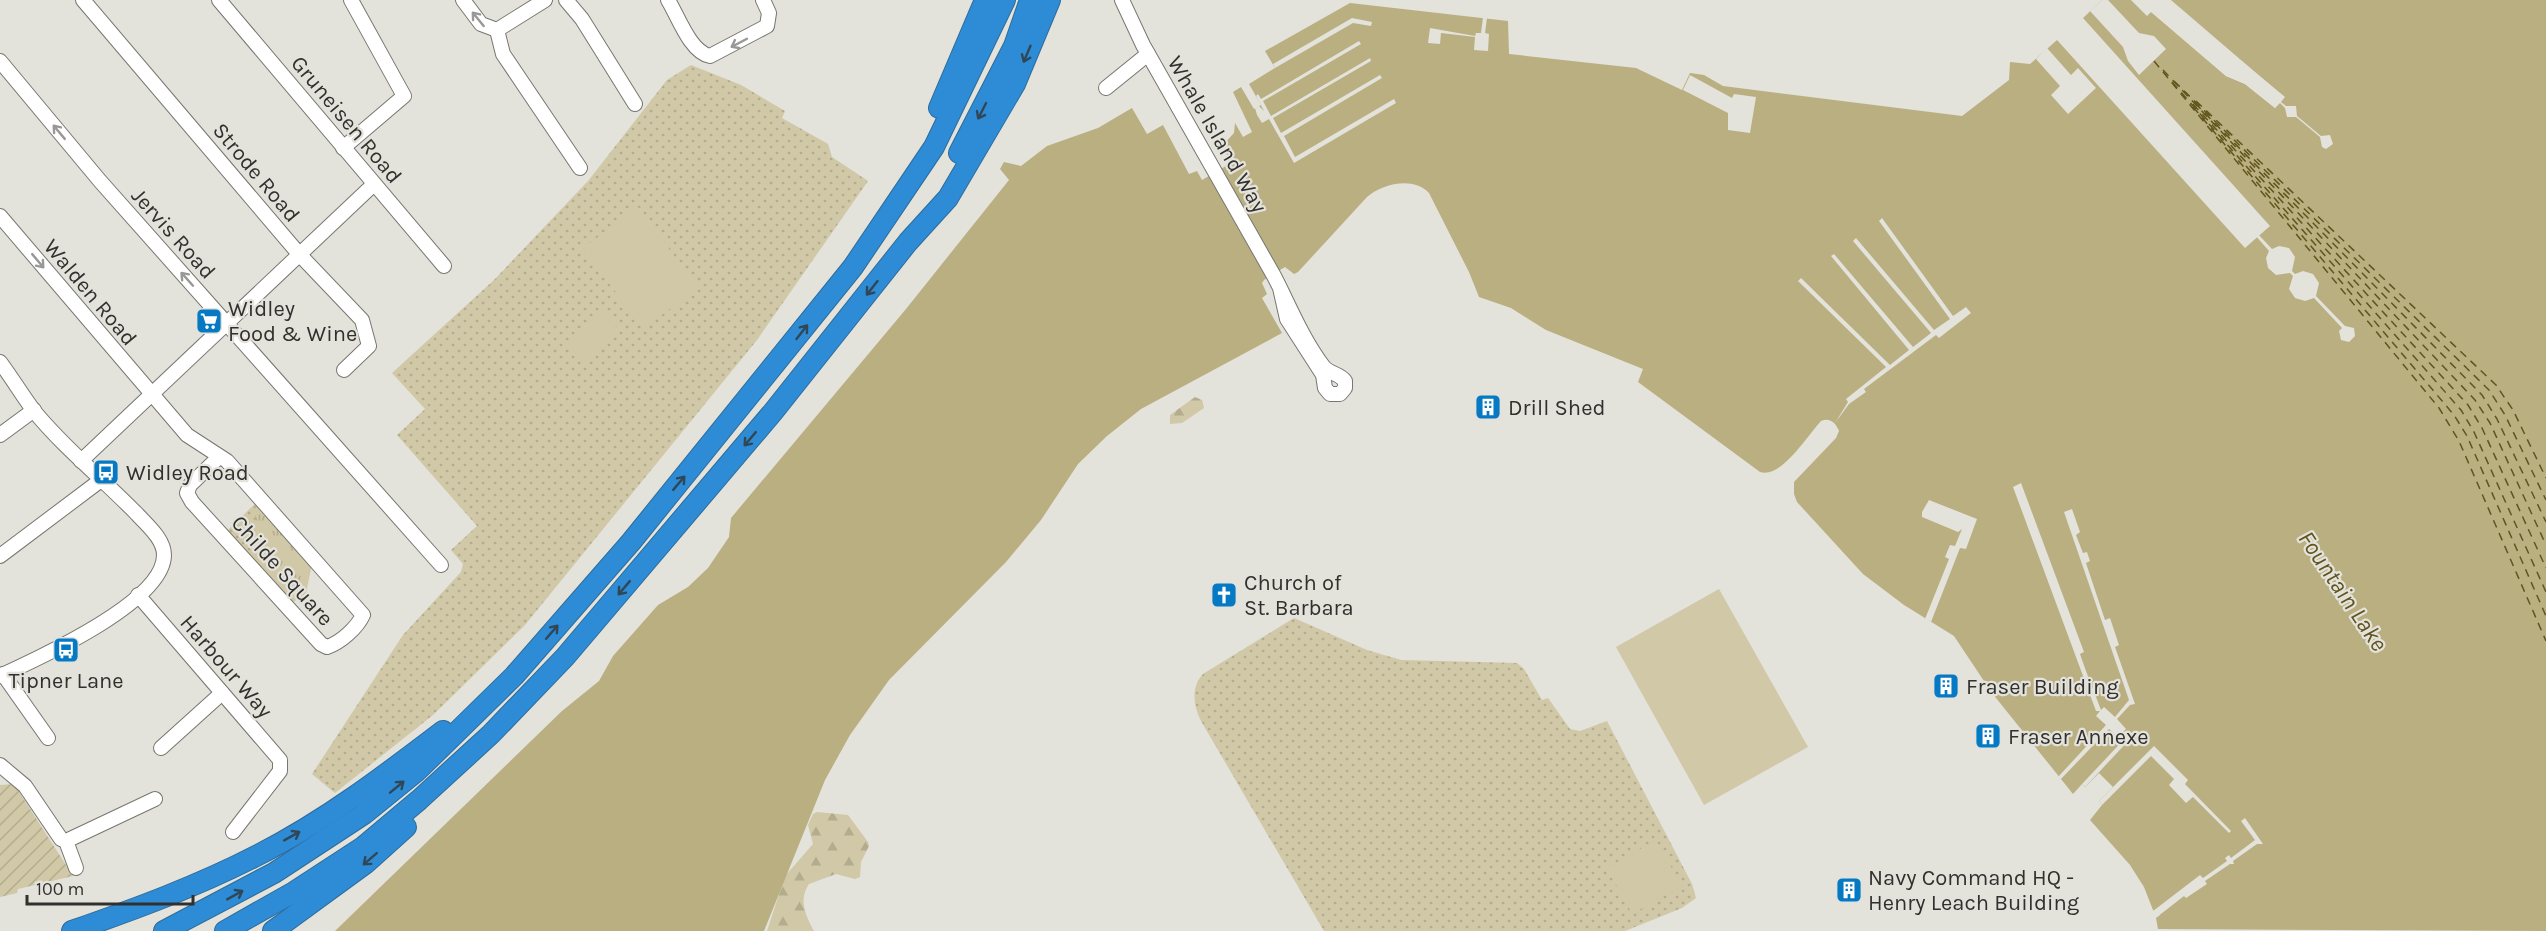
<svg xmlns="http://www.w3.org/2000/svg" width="2546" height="931" viewBox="0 0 2546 931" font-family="Karla,sans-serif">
  <defs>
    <pattern id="grass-tufts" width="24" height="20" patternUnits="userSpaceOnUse" patternTransform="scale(1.5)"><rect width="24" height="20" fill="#d0c8a6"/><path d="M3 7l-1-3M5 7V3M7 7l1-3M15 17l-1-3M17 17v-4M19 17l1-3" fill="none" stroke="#b3ac8f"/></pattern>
    <pattern id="forest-firs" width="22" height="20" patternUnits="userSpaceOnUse" patternTransform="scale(1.5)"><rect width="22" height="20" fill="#d0c8a6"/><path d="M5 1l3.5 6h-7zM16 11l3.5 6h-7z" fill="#b3ac8f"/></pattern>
    <pattern id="park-dots" width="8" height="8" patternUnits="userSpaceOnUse" patternTransform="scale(1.5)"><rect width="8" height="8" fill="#d0c8a6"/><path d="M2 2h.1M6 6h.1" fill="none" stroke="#b3ac8f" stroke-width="1.8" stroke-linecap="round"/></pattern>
    <pattern id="garden-furrows" width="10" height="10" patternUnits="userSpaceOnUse" patternTransform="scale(1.5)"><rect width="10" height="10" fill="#d0c8a6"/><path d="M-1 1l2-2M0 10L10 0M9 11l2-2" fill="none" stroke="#b3ac8f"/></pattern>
  </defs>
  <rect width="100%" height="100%" fill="#e3e2db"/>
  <path fill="url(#grass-tufts)" d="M256,503l56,61 -8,39 -5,-6 -7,7 -65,-73z"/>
  <g fill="url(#forest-firs)">
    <path d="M1195,397l7,3 2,8 -22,15 -12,1v-9z"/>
    <path d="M817,812l31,3 20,27 1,4 -8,16 -1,15 -5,2 -19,-5 -27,10c-11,16 -3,32 5,47h-47l18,-55 28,-32 -5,-19 5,-11z"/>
  </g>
  <g fill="url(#park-dots)">
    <path d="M691,65l50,20 44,26 -3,7 46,26 4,13 36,24 -111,159 -232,285 -92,90 -98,78 -23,-19 91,-139 58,-63 2,-8 -12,-14 26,-24 -80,-91 28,-26 -33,-36 102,-93 94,-99 79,-101z"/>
    <path d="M256,503l-3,58 -26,-30z"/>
    <path d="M1294,618l73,32 34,10 116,3 7,6 18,31 6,-2 22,31 10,2 27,-10 85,163 4,14 -14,10 -57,23h-301l-123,-210c-8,-16 -10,-34 2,-47z"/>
  </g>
  <path fill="url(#garden-furrows)" d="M14,784l59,92 -55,13 -1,4 -17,4v-112z"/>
  <g fill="#d0c8a6">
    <path d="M638,207l60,81 -55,41 -60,-81z"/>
    <path d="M603,312l17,19 -36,33 -18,-19z"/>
    <path d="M1719,589l89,158 -104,58 -88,-158z"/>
    <path d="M1656,840l26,46 -50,28 -25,-46z"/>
  </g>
  <path fill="#baaf81" d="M2102,0h29l16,16 4,-4 75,64 19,8 30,24 9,-11 -113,-97h375v931l-388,-2 -2,-11 4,-3 -7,-5 -9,-23 -14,-22 -40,-45 12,-15 -3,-4 14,-14 -14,-14 -14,14 -3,-3 -9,10 -81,-101 -38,-57 -50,-31 -41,-31 -66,-72 -3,-8v-12l42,-44 3,-7c-3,-8 -9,-14 -18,-10 -14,15 -40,58 -61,51l-122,-90 5,-13 -97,-39 -35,-22 -32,-11 -10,-25 -40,-79c-16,-17 -47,-9 -62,4l-69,75 -4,2 -9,-7 -21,13 -2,3 5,11 -5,4 20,35 -141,76 -34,27 -29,28 -37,56 -35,42 -117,118 -39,55 -25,45 -61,151h-429l227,-220 37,-30 14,-25 45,-51 30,-18 20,-19 21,-31 2,-19 175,-209 103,-129 -9,-11 4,-7 17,4 26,-20 51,-18 34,-20 15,26 16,-9 26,49 8,-3 5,9 29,-17 -9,-17 12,-13 1,-10 8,14 9,-5 -19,-40 8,-5 13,22 7,-4 -12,-21 26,-16 -10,-17 85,-48 158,18 1,33 127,14 46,22 8,-17 14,2 19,11 239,30 47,-36 1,-18 20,2 27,-24 188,208 25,-22 -187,-208z"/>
  <g fill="#e3e2db">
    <path d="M2102,0h6l31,33 15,3 12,13 -27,26 -11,-14 -5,-14 -33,-36z"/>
    <path d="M2168,0l117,97 -4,5 5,4h10l1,10 24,20 9,-1 3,9 -7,5 -4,-2 -2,-10 -24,-20h-9l-2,-9 -5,-5 -5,5 -30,-24 -19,-8 -77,-66h4l74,63 20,8 28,23 5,-7z"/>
    <path d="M1483,17l4,1 -2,15 4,1 -1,17 -14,-1 1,-13 -34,-4 -1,11 -12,-1 2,-15 45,8 1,-3h5z"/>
    <path d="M1352,18l20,4 -1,4 -18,-3 -78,45 -2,-4z"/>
    <path d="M1359,41l2,3 -98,57 8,15 99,-58 1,3 -98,57 8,15 99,-58 2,3 -98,58 11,21 99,-58 2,4 -102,60 -25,-44 -7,4 -5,-8 -2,-7 4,-2 5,5 -8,-15 2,-2 3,5z"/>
    <path d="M2047,48l24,27 7,-7 18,20 -28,26 -17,-19 9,-9 -24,-27z"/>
    <path d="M1690,75l42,23 2,-4 22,3 -6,36 -22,-3v-17l-45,-23z"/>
    <path d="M1882,218l71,98 13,-9 5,6 -32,25 -3,-3 -72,54 2,3 -17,12 -14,19 13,-21 -2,-3 40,-32 -88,-86 3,-3 89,87 19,-15 -78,-94 3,-2 79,93 18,-14 -78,-92 3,-3 78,92 16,-11 -71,-98z"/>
    <path d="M2257,233l15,16 7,-3 10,2 6,9 -3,14 3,3 8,-3 10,3 6,9 -3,13 29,30 9,2 1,8 -6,6 -8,-2 -2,-9 3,-3 -28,-30 -9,3 -10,-3 -6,-9 4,-13 -3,-3 -14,2 -8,-7 -2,-10 3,-7 -14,-16z"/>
    <path d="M2021,483l63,169 -4,2 6,17 15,39 3,-3 11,10 14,-17 -65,-188 8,-3 8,23 -4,3 7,18 4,-1 3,9 -4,2 19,57 5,-2 9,27 -4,2 20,57 -5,1 -13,14 9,10 -8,8 -9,-8 -49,51 -2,-3 48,-52 -10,-9 4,-5h-4l-83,-224z"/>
    <path d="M1929,500l48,19 -11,30 -6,-1 -29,74 -6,-3 24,-60 -4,-2 5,-12 5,1 7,-17 -4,3 -36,-15v-5z"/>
    <path d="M2129,734l3,3 -47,50 -3,-3z"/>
    <path d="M2154,746l34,34 -3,4 46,47 -2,2 -36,-36 -7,6 -17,-18 5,-6 -23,-23 -49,49 -3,-4z"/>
    <path d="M2245,818l18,26h-6l-24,17 1,3h-4l-25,17 2,3 -21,14 -2,-2 -27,21 -4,-6 47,-36 3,3 24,-17 -2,-3 4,-3 2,3 24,-18 -14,-19z"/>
  </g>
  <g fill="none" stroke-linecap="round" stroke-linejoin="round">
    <g stroke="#61541d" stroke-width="1.5" stroke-dasharray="8 6" stroke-linecap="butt">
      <path d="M2154,61l285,347 20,33 87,200"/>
      <path d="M2163,70l312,330 15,23 56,122"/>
      <path d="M2174,81l315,309 16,25 41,85"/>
      <path d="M2172,82l289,328 13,22 72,160"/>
      <path d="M2196,101l300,284 17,25 33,68"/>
      <path d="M2195,103l287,292 15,24 49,103"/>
      <path d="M2193,104l275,301 14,23 64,140"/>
      <path d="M2193,107l261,308 13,21 79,180"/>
    </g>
    <defs>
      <g id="minor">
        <path d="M83,0l216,254 63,66 7,26 -25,24"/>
        <path d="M219,0l225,266"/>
        <path d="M463,0l18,24 16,6"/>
        <path d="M566,0l16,19 53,85"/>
        <path d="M668,0c10,16 22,52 42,56l57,-30 2,-13 -6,-13"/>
        <path d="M1122,0l21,45 131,231c16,31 28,62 49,90 6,8 16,7 22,15v7l-5,6h-10l-5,-6 -2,-13 -36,-56 -7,-31"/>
        <path d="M497,30l6,24 77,114"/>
        <path d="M497,30l48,-30"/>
        <path d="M0,61l100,120 341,384"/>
        <path d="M1106,88l42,-34"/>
        <path d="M343,148l61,-52 -53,-96"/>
        <path d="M0,216l187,219 40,26 136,154c-6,13 -23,28 -36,32l-6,-3 -129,-142 -5,-9 3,-8 29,-28"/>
        <path d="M0,362c12,16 22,33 34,49 31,38 69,68 103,103 10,11 27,25 27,41 0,47 -127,104 -164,121"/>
        <path d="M0,435l34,-25"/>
        <path d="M81,461l293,-277"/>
        <path d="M0,556l101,-76"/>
        <path d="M138,595l142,165v11l-47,61"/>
        <path d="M3,674l45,64"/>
        <path d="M161,748l61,-55"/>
        <path d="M0,765l25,21 36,53 5,2 89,-42"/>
        <path d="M66,841l10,27"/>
      </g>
      <g id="highway">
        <path d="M939,108l46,-108"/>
        <path d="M959,153l55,-107 16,-46"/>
        <path d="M72,931c63,-22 126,-45 186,-76 67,-34 126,-79 185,-124"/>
        <path d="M164,931l110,-58 90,-59 53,-43 97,-95 117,-134 222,-275 81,-120 71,-147"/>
        <path d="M225,931l69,-39 69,-45 56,-47 72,-66 74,-77 208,-245 135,-170 40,-44 67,-114 35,-84"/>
        <path d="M273,931l93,-68 40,-36"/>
      </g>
    </defs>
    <use href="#minor" stroke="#777670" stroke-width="16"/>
    <use href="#highway" stroke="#2e6c9b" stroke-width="22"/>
    <use href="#minor" stroke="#fff" stroke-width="14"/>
    <use href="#highway" stroke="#2d8cd5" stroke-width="20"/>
  </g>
  <defs><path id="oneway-shaft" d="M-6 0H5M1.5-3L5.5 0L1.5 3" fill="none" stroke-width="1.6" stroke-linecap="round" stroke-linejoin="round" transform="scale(1.5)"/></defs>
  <g stroke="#989896">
    <use href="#oneway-shaft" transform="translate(478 19) rotate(-129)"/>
    <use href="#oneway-shaft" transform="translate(739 43) rotate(152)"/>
    <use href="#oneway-shaft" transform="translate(59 132) rotate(-130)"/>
    <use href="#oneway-shaft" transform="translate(38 261) rotate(50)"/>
    <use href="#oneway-shaft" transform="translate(187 279) rotate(-132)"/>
  </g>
  <g stroke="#304758">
    <use href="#oneway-shaft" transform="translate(1027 54) rotate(113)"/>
    <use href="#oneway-shaft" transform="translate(982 111) rotate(117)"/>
    <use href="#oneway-shaft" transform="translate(872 288) rotate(128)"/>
    <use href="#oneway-shaft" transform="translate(802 332) rotate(-52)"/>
    <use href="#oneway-shaft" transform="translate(750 439) rotate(130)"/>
    <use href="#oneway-shaft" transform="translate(679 483) rotate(-50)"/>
    <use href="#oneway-shaft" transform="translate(624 588) rotate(130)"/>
    <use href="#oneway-shaft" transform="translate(552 632) rotate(-49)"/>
    <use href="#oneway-shaft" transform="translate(397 787) rotate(-39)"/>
    <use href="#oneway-shaft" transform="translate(292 836) rotate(-29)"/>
    <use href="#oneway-shaft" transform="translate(370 859) rotate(139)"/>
    <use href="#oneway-shaft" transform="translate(235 895) rotate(-29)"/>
  </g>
  <defs>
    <symbol id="supermarket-square" viewBox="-11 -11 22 22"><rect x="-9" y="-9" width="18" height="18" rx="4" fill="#0579c3" stroke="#e3e2db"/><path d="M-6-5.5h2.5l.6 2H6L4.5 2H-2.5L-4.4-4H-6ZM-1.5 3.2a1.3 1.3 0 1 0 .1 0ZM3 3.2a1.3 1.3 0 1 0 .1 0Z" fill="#fff"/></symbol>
    <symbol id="building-square" viewBox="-11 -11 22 22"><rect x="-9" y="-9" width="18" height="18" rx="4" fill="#0579c3" stroke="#e3e2db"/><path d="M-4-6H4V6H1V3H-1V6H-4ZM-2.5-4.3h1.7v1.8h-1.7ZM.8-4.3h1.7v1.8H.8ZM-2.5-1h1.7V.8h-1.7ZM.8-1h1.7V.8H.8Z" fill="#fff"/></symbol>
    <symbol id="bus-square" viewBox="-11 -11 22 22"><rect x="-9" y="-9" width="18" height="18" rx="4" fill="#0579c3" stroke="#e3e2db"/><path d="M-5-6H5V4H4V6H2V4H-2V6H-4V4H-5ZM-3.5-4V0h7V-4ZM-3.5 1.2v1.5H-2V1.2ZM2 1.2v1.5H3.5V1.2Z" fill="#fff"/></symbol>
    <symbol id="church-square" viewBox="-11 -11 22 22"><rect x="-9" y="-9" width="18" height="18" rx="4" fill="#0579c3" stroke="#e3e2db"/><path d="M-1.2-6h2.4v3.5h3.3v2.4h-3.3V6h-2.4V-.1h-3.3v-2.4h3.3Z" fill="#fff"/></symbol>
  </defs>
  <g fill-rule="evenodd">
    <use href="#supermarket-square" x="194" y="306" width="30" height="30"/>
    <use href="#building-square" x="1473" y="392" width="30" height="30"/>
    <use href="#bus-square" x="91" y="457" width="30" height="30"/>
    <use href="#church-square" x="1209" y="580" width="30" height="30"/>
    <use href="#bus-square" x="51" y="635" width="30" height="30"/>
    <use href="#building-square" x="1931" y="671" width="30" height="30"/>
    <use href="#building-square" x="1973" y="721" width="30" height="30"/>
    <use href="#building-square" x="1834" y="875" width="30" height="30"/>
  </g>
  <g text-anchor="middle" stroke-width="4.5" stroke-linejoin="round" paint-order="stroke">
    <g font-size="22" fill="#31302e" stroke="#e3e2db">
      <text transform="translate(347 119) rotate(50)" y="8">Gruneisen Road</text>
      <text transform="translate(1218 134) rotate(60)" y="8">Whale Island Way</text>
      <text transform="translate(257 172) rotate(50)" y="8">Strode Road</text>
      <text transform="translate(174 233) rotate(48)" y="8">Jervis Road</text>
      <text transform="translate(91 292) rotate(50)" y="8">Walden Road</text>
      <text transform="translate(283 570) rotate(48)" y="8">Childe Square</text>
      <text transform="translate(227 666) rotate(49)" y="8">Harbour Way</text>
    </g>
    <g font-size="22" fill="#31302e" stroke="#e3e2db" text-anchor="start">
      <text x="228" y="316">Widley<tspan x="228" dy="25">Food &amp; Wine</tspan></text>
      <text x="1508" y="415">Drill Shed</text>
      <text x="126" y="480">Widley Road</text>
      <text x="1244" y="590">Church of<tspan x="1244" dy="25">St. Barbara</tspan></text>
      <text x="66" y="688" text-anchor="middle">Tipner Lane</text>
      <text x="1966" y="694">Fraser Building</text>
      <text x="2008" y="744">Fraser Annexe</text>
      <text x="1868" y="885">Navy Command HQ -<tspan x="1868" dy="25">Henry Leach Building</tspan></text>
    </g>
    <g font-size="24" font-style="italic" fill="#61541d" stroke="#e3e2db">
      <text transform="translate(2343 591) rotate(56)" y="8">Fountain Lake</text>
    </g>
  </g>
  <path d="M27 895v9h166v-9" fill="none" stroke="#31302e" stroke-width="3"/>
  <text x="36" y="895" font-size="18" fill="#31302e" stroke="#e3e2db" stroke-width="4.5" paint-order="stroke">100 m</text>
</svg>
